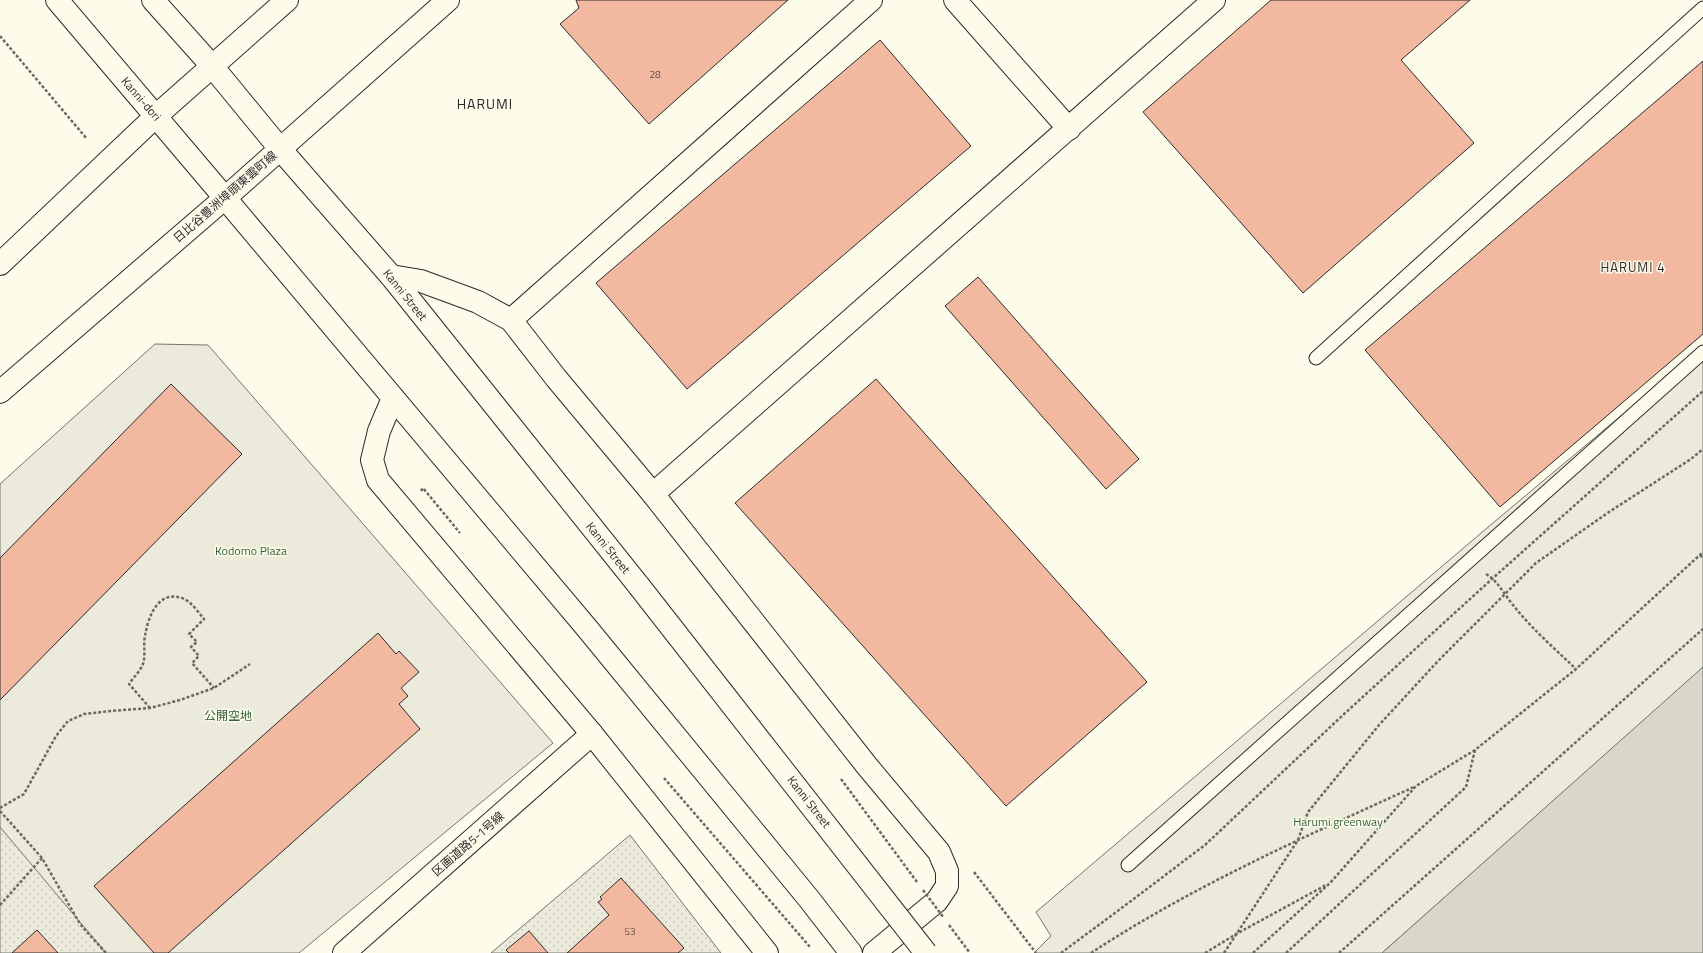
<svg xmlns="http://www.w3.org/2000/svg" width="1703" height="953" viewBox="0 0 1703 953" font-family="'Titillium Web','Noto Sans JP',sans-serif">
  <defs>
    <pattern id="grass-dots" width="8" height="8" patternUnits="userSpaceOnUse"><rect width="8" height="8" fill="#ecebdb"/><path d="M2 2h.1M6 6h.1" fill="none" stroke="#cbcabc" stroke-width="1.8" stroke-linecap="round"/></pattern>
  </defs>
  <rect width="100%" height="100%" fill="#fdfbea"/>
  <g fill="url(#grass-dots)" stroke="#74746e">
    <path d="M0,811l106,142h-106z"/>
    <path d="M630,835l91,118h-230z"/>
  </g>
  <g fill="#ecebdb" stroke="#74746e">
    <path d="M155,344l53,1 345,398 -254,210h-193l-106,-126v-343z"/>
    <path d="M1703,347v321l-321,285h-348l17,-17 -15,-24 451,-384z"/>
  </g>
  <path fill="#d8d7c9" stroke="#74746e" d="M1703,667v286h-321z"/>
  <g fill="#f2b8a0" stroke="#2b2b2b">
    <path d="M576,0h212l-139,124 -89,-100 19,-16z"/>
    <path d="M1271,0h199l-69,60 73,83 -171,150 -160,-181z"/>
    <path d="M880,40l91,106 -284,243 -91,-106z"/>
    <path d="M1703,61v273l-203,173 -135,-157z"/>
    <path d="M978,277l161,182 -33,30 -161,-183z"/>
    <path d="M876,379l271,303 -141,124 -271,-303z"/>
    <path d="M171,384l71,70 -242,246v-142z"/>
    <path d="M378,633l18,21 3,-3 20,21 -18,16 7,8 -9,8 21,25 -252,224h-14l-60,-67z"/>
    <path d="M621,878l63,70 -6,5h-111l42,-38 -11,-13 4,-3 -2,-2z"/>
    <path d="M37,930l21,23h-46z"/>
    <path d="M529,931l19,22h-39l-3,-3z"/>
  </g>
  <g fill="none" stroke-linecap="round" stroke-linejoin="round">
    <defs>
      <g id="service">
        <path d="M1316,358l387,-350"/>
        <path d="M1128,865l575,-513"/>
      </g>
      <g id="tertiary">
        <path d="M955,0l114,129"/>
        <path d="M511,320l360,-320"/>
        <path d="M653,494l561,-494"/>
        <path d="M344,953l248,-219"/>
      </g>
      <g id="secondary">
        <path d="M281,150l110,126 248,310"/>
        <path d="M225,198l361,429 223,272 42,54"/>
        <path d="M391,276l30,5 57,21 33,18 45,58 97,116 214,272 72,86 8,19v15l-10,15 -63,52"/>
        <path d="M393,398l-14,33 -7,29 6,20 214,254 175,219"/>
      </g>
      <g id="primary">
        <path d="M57,0l168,198"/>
        <path d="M153,0l59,66 69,84"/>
        <path d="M0,264l156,-148 131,-116"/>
        <path d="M0,392l225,-194 223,-198"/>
      </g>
    </defs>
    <use href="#service" stroke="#2b2b2b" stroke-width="15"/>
    <use href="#tertiary" stroke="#2b2b2b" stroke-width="24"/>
    <use href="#secondary" stroke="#2b2b2b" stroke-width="24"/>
    <use href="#primary" stroke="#2b2b2b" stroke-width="24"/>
    <g stroke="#6a6964" stroke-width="2.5" stroke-dasharray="3 2" stroke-linecap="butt">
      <path d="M0,36l87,103"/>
      <path d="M421,491l2,-3 37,45"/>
      <path d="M1700,555l3,3"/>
      <path d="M1486,574c12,7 18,20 27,31 18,23 42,44 63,64"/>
      <path d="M150,708l-21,-24c4,-6 12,-14 14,-20 3,-9 0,-19 2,-28 3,-18 12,-46 37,-38 9,3 16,14 22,21l-15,15 8,8 -6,5 8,9 -7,7 22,25"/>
      <path d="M664,778l146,169"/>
      <path d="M841,779l76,103"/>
      <path d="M0,808l24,-14 32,-58 12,-15 16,-7 27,-3 39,-3 30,-8 34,-12 36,-24"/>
      <path d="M0,811l42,47 38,66 26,29"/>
      <path d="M974,872l62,81"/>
      <path d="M0,905l42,-47"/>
      <path d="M949,925l21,28"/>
      <path d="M1061,953l70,-52 74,-56 138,-130 150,-137 210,-187"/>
      <path d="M1091,953c102,-67 213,-116 323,-166"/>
      <path d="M1205,953l33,-20 88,-48"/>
      <path d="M1224,953l74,-113 10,-28 71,-87 59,-64 98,-98 73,-51 82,-53 12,-10"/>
      <path d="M1253,953l77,-70 86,-97 59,-36 101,-81 127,-117"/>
      <path d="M1286,953l180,-166 9,-37"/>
      <path d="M1339,953l364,-324"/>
    </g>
    <use href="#service" stroke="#fdfbea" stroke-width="13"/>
    <use href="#tertiary" stroke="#fdfbea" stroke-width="22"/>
    <use href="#secondary" stroke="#fdfbea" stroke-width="22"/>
    <use href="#primary" stroke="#fdfbea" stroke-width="22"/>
    <defs>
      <path id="secondary-bridge" d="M639,586l287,367"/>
    </defs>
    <use href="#secondary-bridge" stroke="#2b2b2b" stroke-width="24" stroke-linecap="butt"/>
    <path stroke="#6a6964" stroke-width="2.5" stroke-dasharray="3 2" stroke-linecap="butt" d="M923,890l21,28"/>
    <use href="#secondary-bridge" stroke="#fdfbea" stroke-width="22"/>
  </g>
  <g text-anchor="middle" stroke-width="3" stroke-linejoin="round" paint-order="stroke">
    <g font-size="10" fill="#5d4e48">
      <text x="655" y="78">28</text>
      <text x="630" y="935">53</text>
    </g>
    <g font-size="12" fill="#2b2b2b" stroke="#fdfbea">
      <text transform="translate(141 99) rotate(49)" y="4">Kanni-dori</text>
      <text transform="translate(225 197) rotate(-41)" y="4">日比谷豊洲埠頭東雲町線</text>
      <text transform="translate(405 295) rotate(51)" y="4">Kanni Street</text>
      <text transform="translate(608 548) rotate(51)" y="4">Kanni Street</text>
      <text transform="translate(809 802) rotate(52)" y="4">Kanni Street</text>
      <text transform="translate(468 844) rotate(-41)" y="4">区画道路5-1号線</text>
    </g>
    <g font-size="12" fill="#34623c" stroke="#fdfbea">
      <text x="251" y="555">Kodomo Plaza</text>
      <text x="228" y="720">公開空地</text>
      <text x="1338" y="826">Harumi greenway</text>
    </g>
    <g font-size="13" letter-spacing="1" fill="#2b2b2b" stroke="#fdfbea">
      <text x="1633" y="272">HARUMI 4</text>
    </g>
    <g font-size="14" letter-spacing="1" fill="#2b2b2b" stroke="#fdfbea">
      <text x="485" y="109">HARUMI</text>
    </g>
  </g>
</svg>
